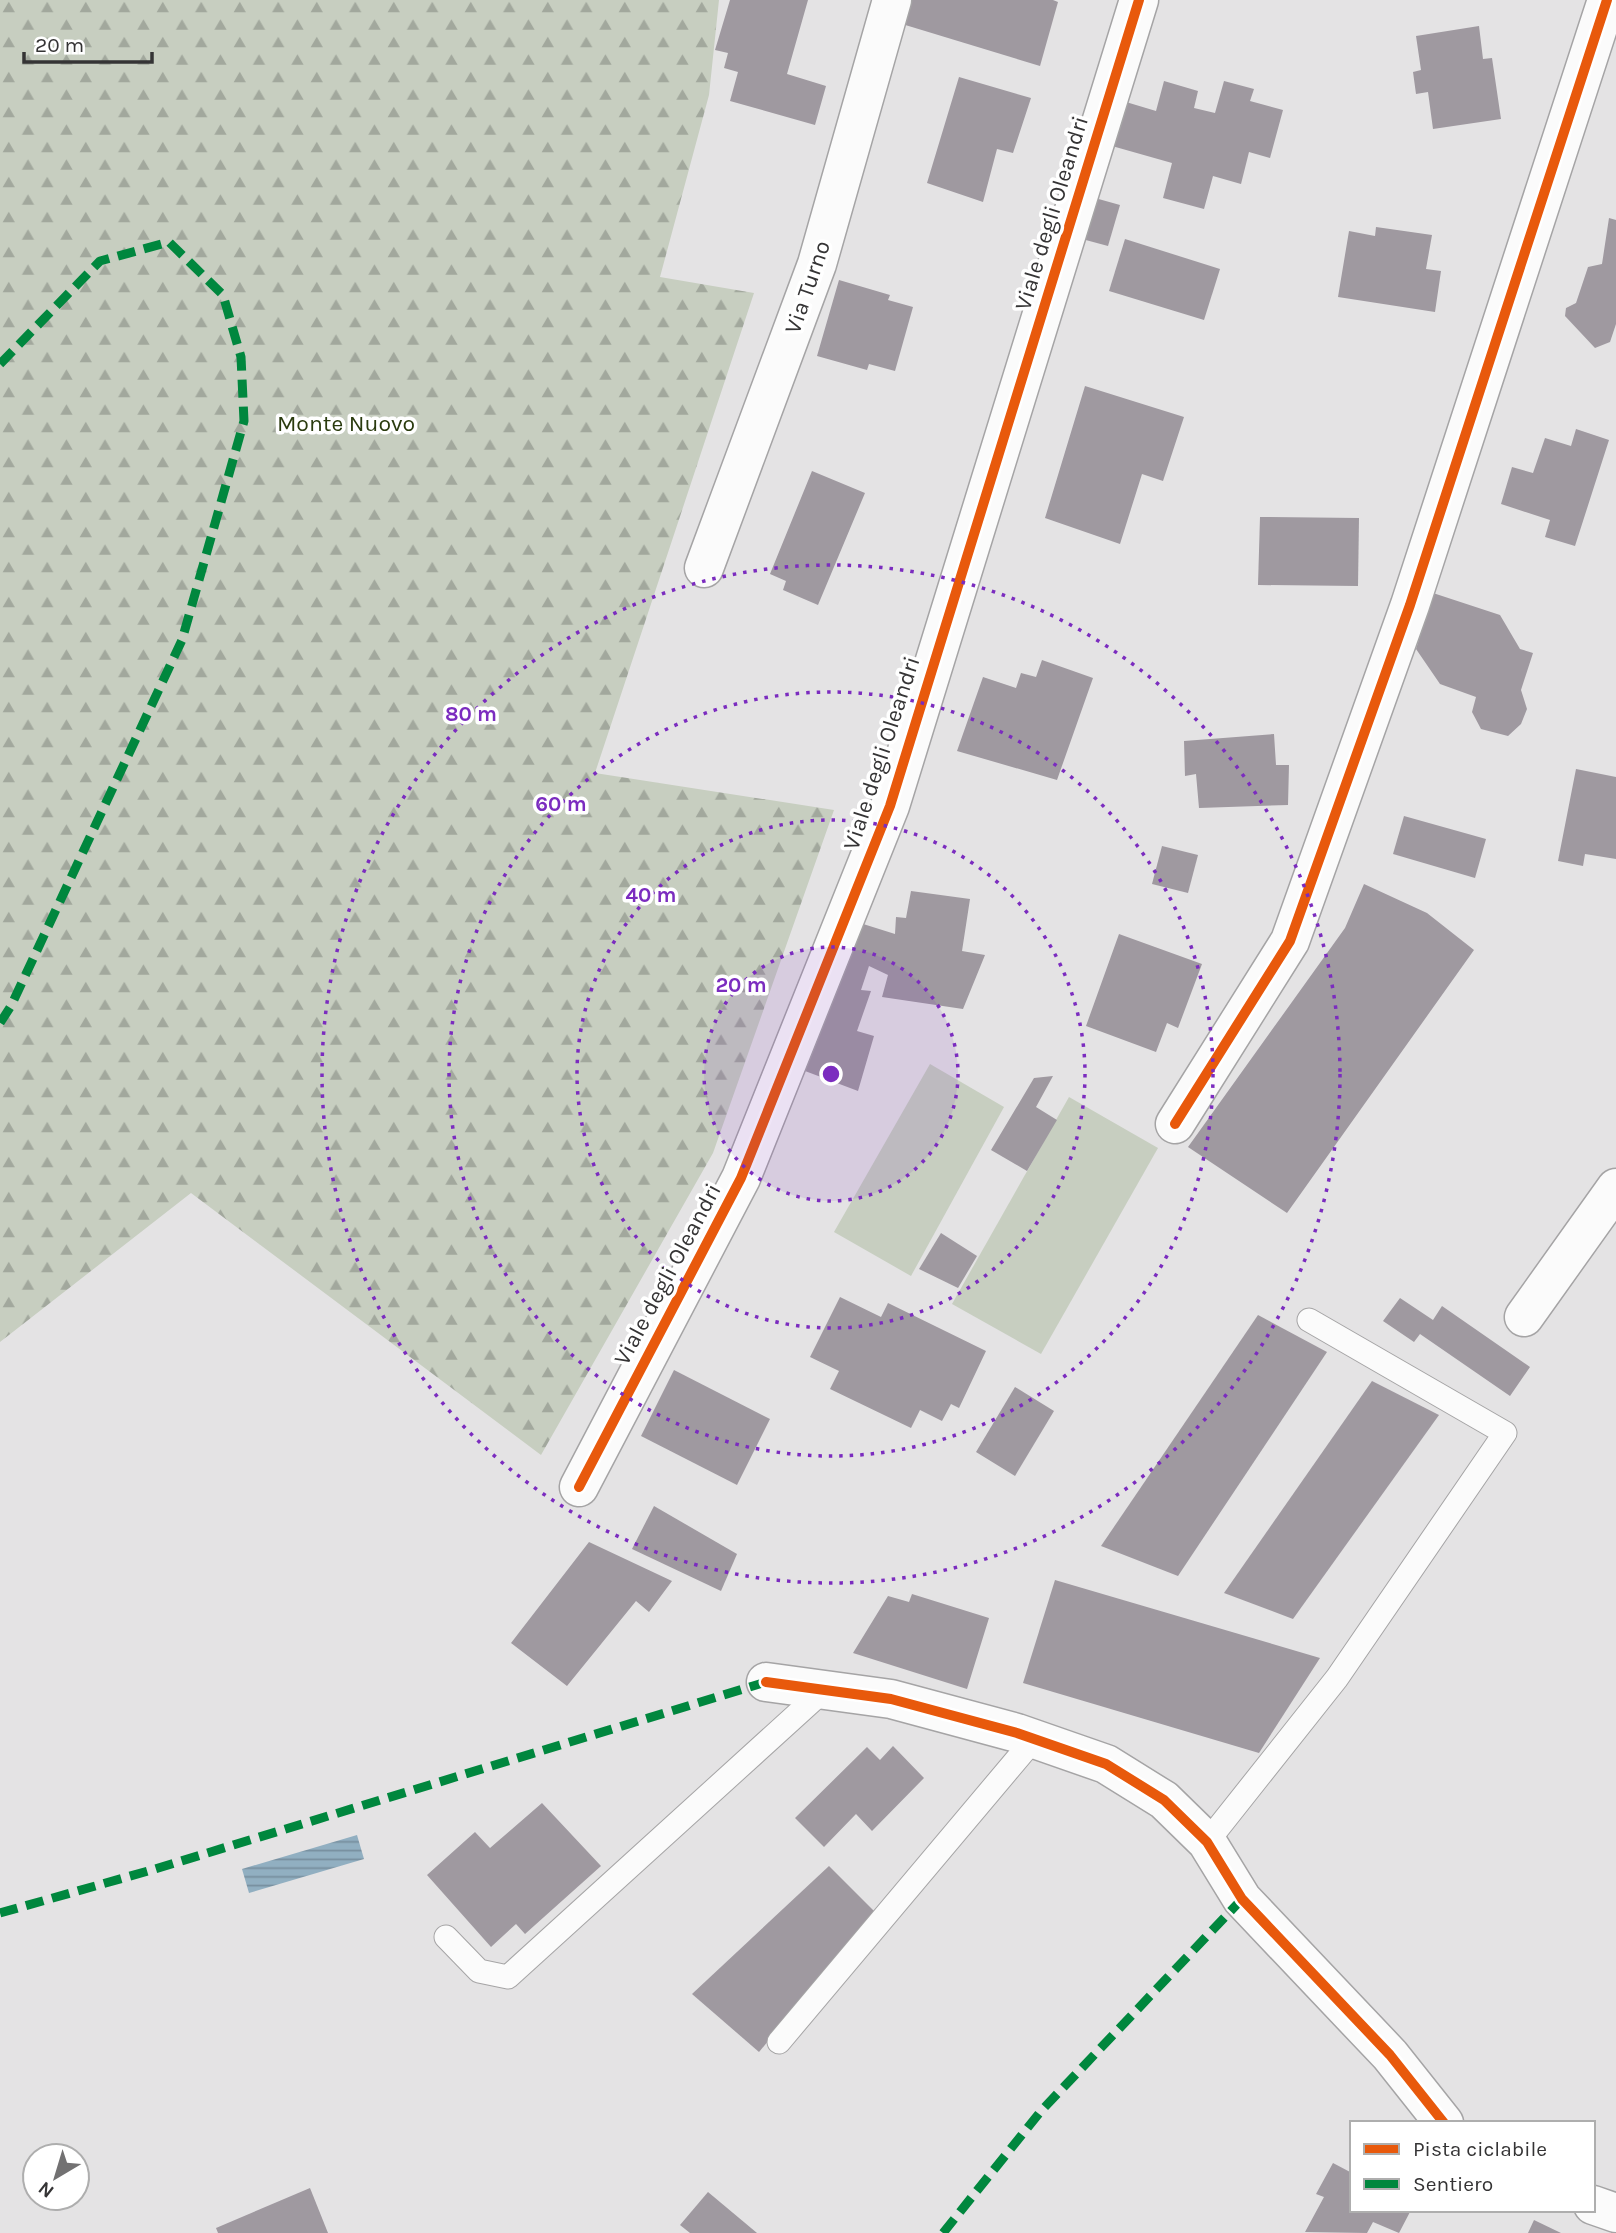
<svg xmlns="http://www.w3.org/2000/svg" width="1616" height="2233" viewBox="0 0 1616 2233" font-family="Karla,sans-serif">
  <defs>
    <pattern id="forest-firs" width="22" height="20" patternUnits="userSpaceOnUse" patternTransform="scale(1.75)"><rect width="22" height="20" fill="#c7cec0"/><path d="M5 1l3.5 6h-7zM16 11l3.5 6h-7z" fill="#a2a89d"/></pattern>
    <pattern id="water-rules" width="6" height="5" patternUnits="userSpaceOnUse" patternTransform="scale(1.75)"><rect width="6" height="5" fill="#91afc1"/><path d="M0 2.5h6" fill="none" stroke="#778f9e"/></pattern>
  </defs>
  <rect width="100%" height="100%" fill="#e4e3e4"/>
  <g fill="#c7cec0">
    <path d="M930,1064l74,43 -93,169 -77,-44z"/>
    <path d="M1069,1097l89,51 -117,206 -89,-50z"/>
  </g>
  <path fill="url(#forest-firs)" d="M0,0h719l-10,95 -49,182 94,16 -159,480 239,37 -121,343 -172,302 -350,-262 -191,149z"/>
  <path fill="url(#water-rules)" d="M357,1835l7,24 -115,34 -7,-24z"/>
  <g fill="#9f99a0">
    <path d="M730,0h78l-21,74 39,12 -11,39 -85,-24 8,-29 -14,-4 4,-15 -13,-3z"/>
    <path d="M909,0h144l5,2 -18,64 -138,-42z"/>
    <path d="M1479,26l4,33 9,-1 9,61 -68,10 -5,-37 -12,2 -3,-22 8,-2 -5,-34z"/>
    <path d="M959,77l72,21 -18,55 -16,-4 -14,53 -56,-19z"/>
    <path d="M1164,81l34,10 -4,17 21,5 9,-32 30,8 -4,12 33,9 -13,48 -21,-6 -8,32 -28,-8 -9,33 -41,-11 9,-35 -60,-17 14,-44 30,9z"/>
    <path d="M1095,198l25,7 -12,41 -26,-7z"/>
    <path d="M1609,218l7,2v104l-6,18 -15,6 -30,-32 1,-8 10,-5 12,-36 14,-3z"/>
    <path d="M1376,227l56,8 -6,34 15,2 -6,41 -97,-15 11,-66 26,5z"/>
    <path d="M1125,239l95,30 -16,51 -95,-29z"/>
    <path d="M839,280l51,15 -2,5 25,7 -18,64 -26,-7 -2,6 -50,-14z"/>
    <path d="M1085,386l99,31 -21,64 -21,-7 -22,70 -75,-26z"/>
    <path d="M1576,429l33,11 -34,106 -30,-9 5,-17 -49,-16 11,-37 21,6 12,-35 26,8z"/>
    <path d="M812,471l53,22 -47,112 -35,-15 3,-9 -16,-7z"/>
    <path d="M1260,517l99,1 -1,68 -100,-1z"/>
    <path d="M1433,593l67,22 20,34 13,4 -12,37 6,19 -6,15 -13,12 -27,-7 -9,-17 4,-15 -36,-13 -24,-35z"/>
    <path d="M1042,660l51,18 -36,102 -100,-29 26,-74 33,11 5,-15 15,4z"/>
    <path d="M1274,734l2,31h13l-1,40 -89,3 -3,-34 -11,2 -1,-35z"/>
    <path d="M1576,769l40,8v82l-31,-5 -2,12 -25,-5z"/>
    <path d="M1404,816l82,23 -11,39 -82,-24z"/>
    <path d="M1162,846l36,9 -10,38 -36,-9z"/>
    <path d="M1364,884l63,29 47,37 -187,263 -99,-66 157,-219z"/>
    <path d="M911,891l59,8 -8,52 23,4 -22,54 -81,-12 6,-22 -19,-9 -8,24 10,1 -14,40 17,5 -16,55 -53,-20 55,-148 35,11 1,-17 10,1z"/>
    <path d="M1119,934l83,30 -24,64 -11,-5 -11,29 -70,-26z"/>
    <path d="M1053,1076l-17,31 21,13 -30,51 -36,-21 43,-72z"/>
    <path d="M941,1233l36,23 -19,32 -39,-19z"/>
    <path d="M840,1297l41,20 7,-14 98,48 -27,57 -8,-4 -9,17 -22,-11 -9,18 -81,-39 9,-18 -29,-14z"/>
    <path d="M1400,1298l33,22 9,-14 88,61 -20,29 -90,-62 -6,8 -31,-21z"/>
    <path d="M1258,1315l69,37 -149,224 -77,-30z"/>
    <path d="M674,1370l96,49 -33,66 -96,-49z"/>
    <path d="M1372,1381l67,34 -146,204 -69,-26z"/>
    <path d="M1015,1387l39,24 -39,65 -39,-24z"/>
    <path d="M654,1506l83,48 -16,37 -89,-42z"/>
    <path d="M589,1542l83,39 -23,31 -13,-11 -69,85 -56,-43z"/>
    <path d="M1055,1580l265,78 -61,95 -236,-70z"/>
    <path d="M912,1594l77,24 -22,71 -114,-36 35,-57 21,6z"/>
    <path d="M893,1746l31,32 -52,53 -16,-17 -32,33 -29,-29 72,-71 13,13z"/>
    <path d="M542,1803l59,63 -76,68 -9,-10 -25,23 -64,-72 48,-43 15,16z"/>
    <path d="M829,1866l46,46 -116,140 -67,-58z"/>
    <path d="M1333,2163l19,10v37h59l-12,23 -26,-11 -6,11 -62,-1 19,-35 -8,-3z"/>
    <path d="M310,2188l18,45h-110l-2,-5z"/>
    <path d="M708,2192l49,41h-67l-10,-8z"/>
    <path d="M1534,2220l27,13h-33z"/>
  </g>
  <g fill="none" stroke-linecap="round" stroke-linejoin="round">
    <defs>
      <g id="lane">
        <path d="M1207,1842l130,-164 168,-245 -196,-113"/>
        <path d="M446,1937l33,34 29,6 316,-287"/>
        <path d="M779,2042l255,-303"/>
      </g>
      <g id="street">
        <path d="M704,568l113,-304 75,-264"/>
        <path d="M1175,1124l115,-183 120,-336 197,-605"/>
        <path d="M1524,1317l92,-129"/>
        <path d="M579,1487l162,-309 149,-372 249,-806"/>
        <path d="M766,1682l125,17 126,34 89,31 58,36 43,42 35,57 148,156 54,68"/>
        <path d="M1593,2205l23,8"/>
      </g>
    </defs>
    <use href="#lane" stroke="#a5a4a5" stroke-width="25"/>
    <use href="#street" stroke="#a5a4a5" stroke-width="41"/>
    <use href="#lane" stroke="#fbfbfb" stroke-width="23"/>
    <use href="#street" stroke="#fbfbfb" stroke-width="38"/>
    <g stroke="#00873e" stroke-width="9" stroke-dasharray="18 9" stroke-linecap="butt">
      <path d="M0,364l100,-103 69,-19 54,53 18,62 3,64 -62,219 -171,366 -11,17"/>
      <path d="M0,1913l155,-44 611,-187"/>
      <path d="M943,2233l98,-122 201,-212"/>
    </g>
    <defs>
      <g id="cycleway">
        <path d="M1175,1124l115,-183 120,-336 197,-605"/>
        <path d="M579,1487l162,-309 149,-372 249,-806"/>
        <path d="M766,1682l125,17 126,34 89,31 58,36 43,42 35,57 148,156 54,68"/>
      </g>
    </defs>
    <use href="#cycleway" stroke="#fff" stroke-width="15"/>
    <use href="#cycleway" stroke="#e8590c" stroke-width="10"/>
  </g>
  <circle cx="831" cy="1074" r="127" fill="#7b2cbf" fill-opacity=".12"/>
  <g fill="none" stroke="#7b2cbf" stroke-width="3.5" stroke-dasharray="3.5 7">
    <circle cx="831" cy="1074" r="127"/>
    <circle cx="831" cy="1074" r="254"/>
    <circle cx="831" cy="1074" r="382"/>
    <circle cx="831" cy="1074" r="509"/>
  </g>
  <g text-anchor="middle" stroke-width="7" stroke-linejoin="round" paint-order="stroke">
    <g font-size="23" fill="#353435" stroke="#fff">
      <text transform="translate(1051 213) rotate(-73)" y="8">Viale degli Oleandri</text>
      <text transform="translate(807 287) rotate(-71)" y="8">Via Turno</text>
      <text transform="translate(881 753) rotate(-72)" y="8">Viale degli Oleandri</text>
      <text transform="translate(667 1274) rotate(-62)" y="8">Viale degli Oleandri</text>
    </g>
    <g font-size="23" fill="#2a3b0e" stroke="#fff">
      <text x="346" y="431">Monte Nuovo</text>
    </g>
  </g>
  <circle cx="831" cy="1074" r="10" fill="#7b2cbf" stroke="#fff" stroke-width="3.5"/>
  <g font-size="21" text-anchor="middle" font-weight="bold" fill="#7b2cbf" stroke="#fff" stroke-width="7" stroke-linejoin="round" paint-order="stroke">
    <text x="471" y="721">80 m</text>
    <text x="561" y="811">60 m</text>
    <text x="651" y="902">40 m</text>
    <text x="741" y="992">20 m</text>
  </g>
  <rect x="1350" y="2121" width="245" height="91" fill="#ffffff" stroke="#aeaeae" stroke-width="2"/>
  <rect x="1364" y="2144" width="35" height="10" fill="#e8590c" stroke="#aeaeae" stroke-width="2"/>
  <text x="1413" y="2156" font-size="21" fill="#353435">Pista ciclabile</text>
  <rect x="1364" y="2179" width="35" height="10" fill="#00873e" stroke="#aeaeae" stroke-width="2"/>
  <text x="1413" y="2191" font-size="21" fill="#353435">Sentiero</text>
  <g transform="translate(56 2177) rotate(218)"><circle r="33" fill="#ffffff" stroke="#aeaeae" stroke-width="2"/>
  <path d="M0-5L12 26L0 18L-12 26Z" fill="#727172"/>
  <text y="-10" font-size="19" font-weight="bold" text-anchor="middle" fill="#353435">N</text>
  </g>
  <path d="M24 52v10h128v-10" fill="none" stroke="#353435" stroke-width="3.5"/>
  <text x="35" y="52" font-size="21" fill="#353435" stroke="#ffffff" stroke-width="5" paint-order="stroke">20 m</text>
</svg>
